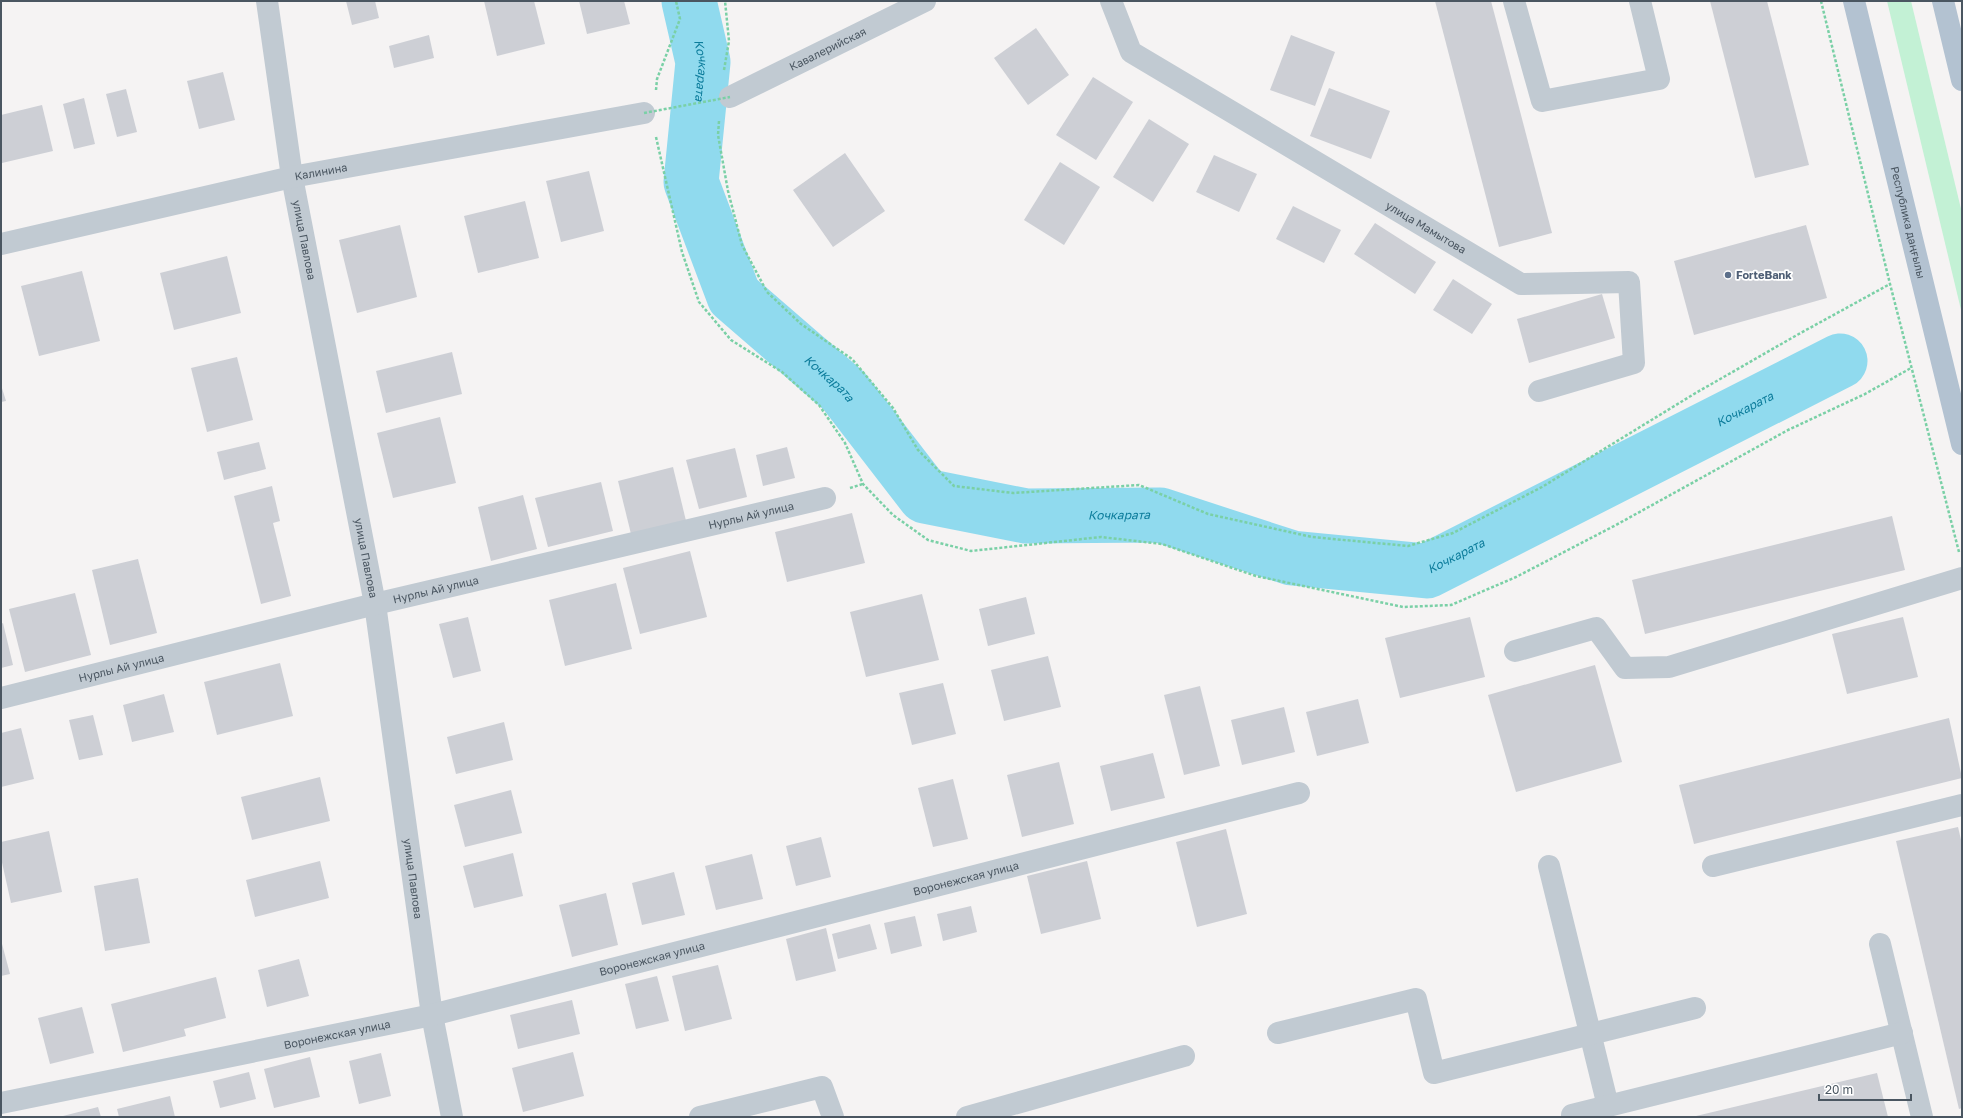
<svg xmlns="http://www.w3.org/2000/svg" width="1963" height="1118" viewBox="0 0 1963 1118" font-family="'Golos Text',sans-serif">
  <rect width="100%" height="100%" fill="#f5f3f3"/>
  <path fill="#c3f1d5" d="M1887,1h24l51,212v101z"/>
  <g fill="none" stroke-linecap="round" stroke-linejoin="round">
    <path stroke="#90daee" stroke-width="55" id="s1" d="M689,1l14,61 -12,120 43,114 110,95 81,105 101,20 134,-1 132,43 135,13 413,-210"/>
  </g>
  <g fill="#cdcfd5">
    <path d="M346,1h29l4,17 -27,7z"/>
    <path d="M484,1h50l11,43 -48,12z"/>
    <path d="M579,1h45l6,23 -43,10z"/>
    <path d="M1435,1h56l61,232 -53,14z"/>
    <path d="M1710,1h57l42,164 -54,13z"/>
    <path d="M1036,28l33,47 -41,30 -34,-47z"/>
    <path d="M429,35l5,23 -40,10 -5,-22z"/>
    <path d="M1291,35l44,17 -20,54 -45,-16z"/>
    <path d="M223,72l12,48 -36,9 -12,-48z"/>
    <path d="M1093,77l40,25 -37,58 -40,-25z"/>
    <path d="M1329,88l61,23 -19,48 -61,-23z"/>
    <path d="M126,89l11,43 -20,5 -11,-43z"/>
    <path d="M84,98l11,46 -21,5 -11,-45z"/>
    <path d="M42,105l11,46 -51,12 -1,-48z"/>
    <path d="M1149,119l40,25 -36,58 -40,-25z"/>
    <path d="M845,153l40,58 -52,36 -40,-57z"/>
    <path d="M1214,155l43,19 -18,38 -43,-20z"/>
    <path d="M1060,162l40,25 -36,58 -40,-25z"/>
    <path d="M589,171l15,60 -43,11 -15,-61z"/>
    <path d="M525,201l14,57 -61,15 -14,-57z"/>
    <path d="M1293,206l48,24 -17,33 -48,-24z"/>
    <path d="M1375,223l61,39 -21,32 -61,-40z"/>
    <path d="M400,225l17,72 -60,16 -18,-73z"/>
    <path d="M1806,225l21,73 -133,37 -20,-74z"/>
    <path d="M227,256l14,57 -67,17 -14,-57z"/>
    <path d="M82,271l18,70 -61,15 -18,-70z"/>
    <path d="M1453,279l39,25 -20,30 -39,-24z"/>
    <path d="M1602,294l13,44 -86,25 -12,-44z"/>
    <path d="M452,352l10,42 -76,19 -10,-42z"/>
    <path d="M237,357l16,63 -46,12 -16,-64z"/>
    <path d="M1,385l5,16 -5,1z"/>
    <path d="M440,417l16,66 -63,15 -16,-65z"/>
    <path d="M259,442l7,27 -42,11 -7,-28z"/>
    <path d="M787,447l8,31 -32,8 -7,-31z"/>
    <path d="M735,448l12,49 -48,12 -13,-49z"/>
    <path d="M673,467l14,58 -55,13 -14,-57z"/>
    <path d="M601,482l12,49 -65,16 -13,-49z"/>
    <path d="M272,486l8,35 -7,2 18,73 -30,8 -27,-108z"/>
    <path d="M523,495l14,54 -46,12 -13,-54z"/>
    <path d="M852,513l13,50 -78,19 -12,-50z"/>
    <path d="M1892,516l13,54 -260,64 -13,-54z"/>
    <path d="M690,551l17,66 -67,17 -17,-66z"/>
    <path d="M138,559l19,74 -47,12 -18,-75z"/>
    <path d="M616,583l16,66 -67,17 -16,-66z"/>
    <path d="M75,593l16,62 -66,17 -16,-63z"/>
    <path d="M922,594l17,66 -73,17 -16,-65z"/>
    <path d="M1026,597l9,37 -47,12 -9,-37z"/>
    <path d="M468,617l13,54 -28,7 -14,-54z"/>
    <path d="M1470,617l15,60 -85,21 -15,-60z"/>
    <path d="M1903,617l15,60 -71,17 -15,-60z"/>
    <path d="M3,623l10,42 -12,3v-44z"/>
    <path d="M1048,656l13,51 -57,14 -13,-51z"/>
    <path d="M280,663l13,53 -76,19 -13,-53z"/>
    <path d="M1595,665l27,97 -106,30 -28,-97z"/>
    <path d="M943,683l13,51 -44,11 -13,-52z"/>
    <path d="M1200,686l20,80 -36,9 -20,-80z"/>
    <path d="M164,694l10,38 -42,10 -9,-37z"/>
    <path d="M1358,699l11,44 -52,13 -11,-44z"/>
    <path d="M1284,707l11,45 -53,13 -11,-45z"/>
    <path d="M93,715l10,40 -24,5 -10,-40z"/>
    <path d="M1949,718l13,60 -268,66 -15,-59z"/>
    <path d="M504,722l9,38 -57,14 -9,-37z"/>
    <path d="M21,728l13,51 -33,8v-54z"/>
    <path d="M1153,753l12,45 -54,13 -11,-45z"/>
    <path d="M1059,762l15,62 -52,13 -15,-62z"/>
    <path d="M320,777l10,44 -78,19 -11,-43z"/>
    <path d="M953,779l15,60 -35,8 -15,-59z"/>
    <path d="M511,790l11,43 -57,14 -11,-42z"/>
    <path d="M1958,827l4,17v264l-3,1 -63,-268z"/>
    <path d="M1226,829l21,85 -50,13 -21,-85z"/>
    <path d="M49,831l13,61 -51,11 -10,-45v-16z"/>
    <path d="M821,837l10,40 -35,9 -10,-40z"/>
    <path d="M513,853l10,43 -49,12 -11,-42z"/>
    <path d="M752,854l11,45 -47,11 -11,-44z"/>
    <path d="M320,861l9,37 -74,19 -9,-37z"/>
    <path d="M1087,861l14,58 -60,15 -14,-58z"/>
    <path d="M674,872l11,43 -43,10 -10,-42z"/>
    <path d="M138,878l12,65 -45,8 -11,-65z"/>
    <path d="M606,893l12,52 -46,12 -13,-52z"/>
    <path d="M971,906l6,26 -34,9 -6,-27z"/>
    <path d="M915,916l7,30 -31,8 -7,-31z"/>
    <path d="M870,924l7,25 -39,10 -6,-25z"/>
    <path d="M826,928l10,43 -40,10 -10,-42z"/>
    <path d="M1,940l9,34 -9,2z"/>
    <path d="M299,959l10,37 -42,11 -9,-37z"/>
    <path d="M718,965l14,54 -47,12 -13,-55z"/>
    <path d="M657,976l12,45 -33,8 -11,-45z"/>
    <path d="M216,977l10,41 -42,11 2,7 -63,16 -12,-48z"/>
    <path d="M572,1000l8,34 -62,15 -8,-34z"/>
    <path d="M82,1007l12,46 -44,11 -12,-46z"/>
    <path d="M573,1052l11,44 -61,16 -11,-44z"/>
    <path d="M381,1053l10,43 -32,8 -10,-43z"/>
    <path d="M310,1057l10,40 -46,11 -10,-39z"/>
    <path d="M249,1072l7,27 -36,9 -7,-27z"/>
    <path d="M1877,1073l11,44h-192v-1z"/>
    <path d="M170,1096l5,21h-56l-2,-8z"/>
    <path d="M98,1107l3,10h-38v-1z"/>
  </g>
  <g fill="none" stroke-linecap="round" stroke-linejoin="round">
    <g stroke="#7ad0a6" stroke-width="2.5" stroke-dasharray="3 2" stroke-linecap="butt">
      <path d="M1821,1l69,283 69,268"/>
      <path d="M724,70l5,-29 -4,-40"/>
      <path d="M656,90l1,-11 23,-60 -4,-18"/>
      <path d="M719,121l-1,14 10,56 14,54 25,47 34,32 51,35 41,49 25,42 36,36 59,7 126,-8 69,29 104,23 96,9 45,-13 89,-46 152,-93 103,-59 93,-51"/>
      <path d="M656,137l26,115 17,50 32,38 51,32 37,33 26,38 18,41 30,31 35,25 43,11 130,-14 61,7 94,32 147,31 48,-2 65,-28 100,-52 172,-95 77,-36 46,-26"/>
      <path d="M850,488l13,-4"/>
    </g>
    <g stroke="#c1cad2" stroke-width="22">
      <path id="s2" d="M267,1l25,176 83,427 57,411 20,102"/>
      <path id="s3" d="M1111,1l20,51 390,232 108,-2 5,81 -95,28"/>
      <path d="M1514,1l28,100 117,-22 -19,-78"/>
      <path id="s4" d="M730,97l195,-96"/>
      <path id="s5" d="M1,244l291,-67 352,-64"/>
      <path d="M1515,651l81,-23 29,40 44,-1 293,-89"/>
      <path id="s6" d="M1,698l374,-94 450,-106"/>
      <path d="M1549,866l59,240"/>
      <path d="M1713,866l249,-61"/>
      <path d="M1880,944l42,173"/>
      <path d="M1278,1033l138,-34 18,74 261,-65"/>
      <path id="s7" d="M1,1103l431,-88 867,-222"/>
      <path d="M1572,1115l330,-82"/>
      <path d="M700,1117l122,-30 11,30"/>
      <path d="M967,1117l217,-61"/>
    </g>
    <g stroke="#b3c2d1" stroke-width="22">
      <path id="s8" d="M1854,1l108,443"/>
      <path d="M1943,1l19,79"/>
    </g>
    <path stroke="#7ad0a6" stroke-width="2.5" stroke-dasharray="3 2" stroke-linecap="butt" d="M644,113l86,-16"/>
  </g>
  <circle fill="#5c6f8a" stroke="#fff" stroke-width="1.5" cx="1728" cy="275" r="4"/>
  <g text-anchor="middle" stroke-width="3.5" stroke-linejoin="round" paint-order="stroke">
    <g font-size="11" fill="#4a5661" stroke="#fff">
      <text dy="4" stroke="none"><textPath href="#s4" startOffset="109">Кавалерийская</textPath></text>
      <text dy="4" stroke="none"><textPath href="#s5" startOffset="328">Калинина</textPath></text>
      <text dy="4" stroke="none"><textPath href="#s8" startOffset="228">Республика даңғылы</textPath></text>
      <text dy="4" stroke="none"><textPath href="#s3" startOffset="398">улица Мамытова</textPath></text>
      <text dy="4" stroke="none"><textPath href="#s2" startOffset="242">улица Павлова</textPath></text>
      <text dy="4" stroke="none"><textPath href="#s6" startOffset="772">Нурлы Ай улица</textPath></text>
      <text dy="4" stroke="none"><textPath href="#s2" startOffset="566">улица Павлова</textPath></text>
      <text dy="4" stroke="none"><textPath href="#s6" startOffset="448">Нурлы Ай улица</textPath></text>
      <text dy="4" stroke="none"><textPath href="#s6" startOffset="124">Нурлы Ай улица</textPath></text>
      <text dy="4" stroke="none"><textPath href="#s2" startOffset="890">улица Павлова</textPath></text>
      <text dy="4" stroke="none"><textPath href="#s7" startOffset="991">Воронежская улица</textPath></text>
      <text dy="4" stroke="none"><textPath href="#s7" startOffset="667">Воронежская улица</textPath></text>
      <text dy="4" stroke="none"><textPath href="#s7" startOffset="343">Воронежская улица</textPath></text>
    </g>
    <g font-size="11" font-weight="bold" fill="#4e5e75" stroke="#fff" text-anchor="start">
      <text x="1736" y="279">ForteBank</text>
    </g>
    <g font-size="12" font-style="italic" fill="#0c7c9b" stroke="#fff">
      <text dy="4" stroke="none"><textPath href="#s1" startOffset="71">Кочкарата</textPath></text>
      <text dy="4" stroke="none"><textPath href="#s1" startOffset="431">Кочкарата</textPath></text>
      <text dy="4" stroke="none"><textPath href="#s1" startOffset="1451">Кочкарата</textPath></text>
      <text dy="4" stroke="none"><textPath href="#s1" startOffset="779">Кочкарата</textPath></text>
      <text dy="4" stroke="none"><textPath href="#s1" startOffset="1127">Кочкарата</textPath></text>
    </g>
  </g>
  <rect width="1963" height="1118" fill="none" stroke="#4a5661" stroke-width="4"/>
  <path d="M1819 1094v6h92v-6" fill="none" stroke="#4a5661" stroke-width="2"/>
  <text x="1825" y="1094" font-size="12" fill="#4a5661" stroke="#ffffff" stroke-width="3" paint-order="stroke">20 m</text>
</svg>
